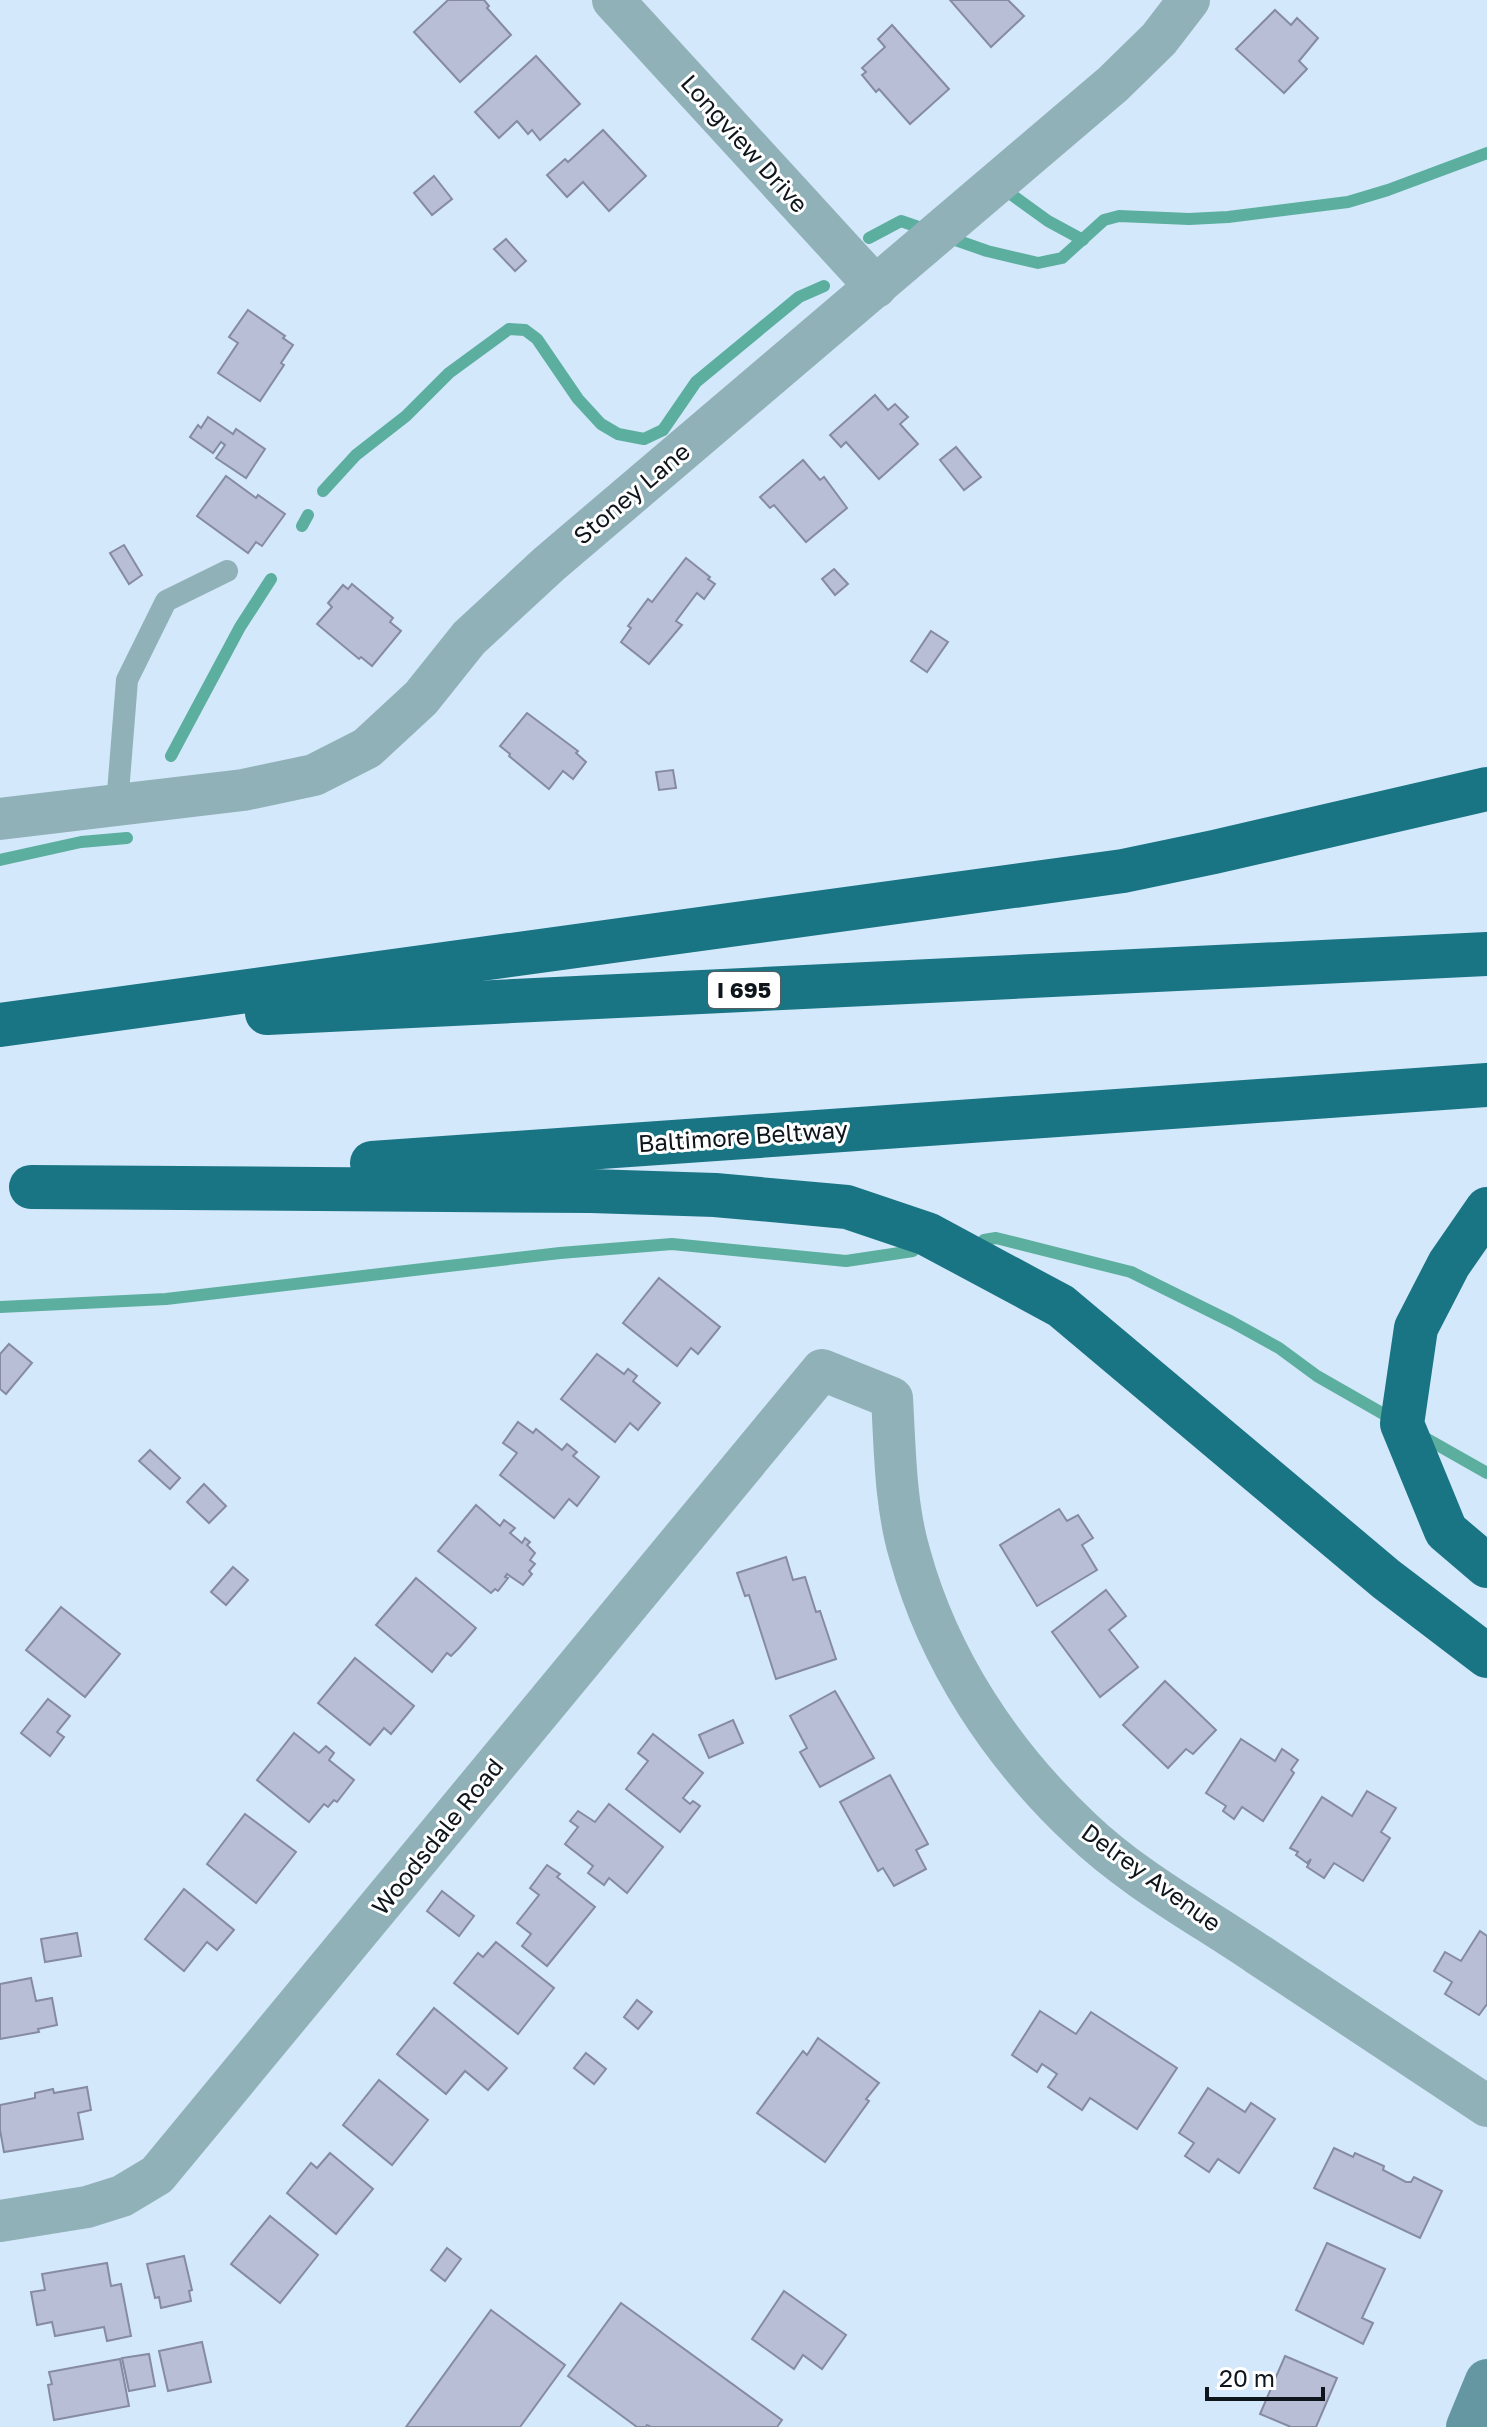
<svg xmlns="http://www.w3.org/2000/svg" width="1487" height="2427" viewBox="0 0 1487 2427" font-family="'Golos Text',sans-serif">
  <rect width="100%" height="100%" fill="#d3e8fa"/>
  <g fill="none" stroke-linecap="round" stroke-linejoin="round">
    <g stroke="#5cae9f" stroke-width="12">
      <path d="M1012,195l36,26 35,19"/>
      <path d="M947,237l40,14 51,12 24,-5 42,-38 15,-4 70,3 39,-2 120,-15 40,-12 99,-37"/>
      <path d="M869,238l32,-17 29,10"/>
      <path d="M323,491l33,-36 50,-39 43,-43 60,-44 16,1 12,9 41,60 23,25 17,10 26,5 19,-9 33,-48 103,-85 25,-11"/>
      <path d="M302,526l6,-11"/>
      <path d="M171,756l69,-129 31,-48"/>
      <path d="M0,860l81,-18 46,-4"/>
      <path d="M984,1240l12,-2 135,34 101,50 47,26 38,28 77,44"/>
      <path d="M0,1307l166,-8 394,-46 112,-9 174,17 67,-10"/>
      <path d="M1420,1435l67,38"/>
    </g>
  </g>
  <g fill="#b8bed5" stroke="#868ba1" stroke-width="2">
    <path d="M448,0h36l5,6 -2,2 24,27 -51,47 -46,-50z"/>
    <path d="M950,0h58l16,16 -33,31z"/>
    <path d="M1275,10l16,15 6,-7 21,20 -19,23 8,8 -23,24 -48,-44z"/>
    <path d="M892,25l57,64 -39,35 -31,-35 -3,3 -14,-17 4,-3 -4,-4 23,-21 -7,-8z"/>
    <path d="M536,56l44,48 -40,36 -8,-10 -4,4 -11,-13 -18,17 -24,-26z"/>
    <path d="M603,130l43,46 -37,35 -26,-29 -16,15 -20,-22 18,-16 3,3z"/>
    <path d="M434,176l18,23 -20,16 -18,-22z"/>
    <path d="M506,239l20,22 -11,10 -21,-22z"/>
    <path d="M248,310l37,26 -2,2 10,7 -12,18 3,2 -24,36 -42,-28 20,-30 -9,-6z"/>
    <path d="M875,395l13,15 7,-6 13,13 -8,7 18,20 -39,35 -33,-37 -5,5 -11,-12z"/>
    <path d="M208,417l25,17 3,-5 29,20 -19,29 -30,-20 9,-13 -4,-3 -8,11 -23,-16 8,-12 3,3z"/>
    <path d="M956,447l25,30 -17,13 -24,-30z"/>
    <path d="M803,460l17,20 4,-3 23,31 -41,34 -32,-37 -4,3 -10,-11z"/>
    <path d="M226,476l30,22 2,-3 27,19 -23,32 -6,-4 -8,11 -51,-37z"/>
    <path d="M124,545l18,30 -13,9 -19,-31z"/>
    <path d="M686,558l24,19 -2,2 7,5 -11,15 -7,-6 -21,28 6,4 -33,39 -28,-22 10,-14 -3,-2 20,-27 4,3z"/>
    <path d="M834,569l14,15 -13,11 -13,-16z"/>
    <path d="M352,584l41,34 -3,4 11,9 -29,35 -11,-9 -2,2 -42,-35 15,-17 -4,-4 15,-18 5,4z"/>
    <path d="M931,631l17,11 -21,30 -16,-11z"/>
    <path d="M527,713l51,38 -2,2 10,9 -13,17 -10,-8 -14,18 -40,-33 1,-2 -10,-8z"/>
    <path d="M673,770l3,18 -17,2 -3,-18z"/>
    <path d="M659,1278l61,49 -22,27 -7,-6 -14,18 -54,-43z"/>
    <path d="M9,1344l23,19 -26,31 -6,-5v-35z"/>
    <path d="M597,1354l27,20 4,-5 9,7 -4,5 27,22 -22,27 -8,-7 -15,19 -54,-43z"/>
    <path d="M518,1422l15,11 3,-4 26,21 5,-6 10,8 -4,4 26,21 -22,29 -8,-7 -15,19 -54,-43 17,-22 -14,-10z"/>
    <path d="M150,1450l30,28 -10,11 -31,-28z"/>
    <path d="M204,1484l22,22 -17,17 -22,-21z"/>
    <path d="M476,1505l24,21 4,-6 11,8 -5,5 12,10 3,-5 5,4 -3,3 8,8 -5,7 5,4 -6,7 3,3 -9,11 -16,-11 -2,3 3,1 -10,13 -3,-2 -4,4 -53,-42z"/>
    <path d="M1059,1509l8,12 11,-6 15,23 -11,7 15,25 -60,36 -37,-61z"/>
    <path d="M786,1557l7,23 12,-3 11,35 4,-1 16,48 -60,20 -27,-84 -4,1 -8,-23z"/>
    <path d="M233,1567l15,13 -22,25 -15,-13z"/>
    <path d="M416,1578l60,50 -17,20 -8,8 -4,-3 -15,19 -56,-47z"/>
    <path d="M1106,1590l20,26 -17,14 29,37 -38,30 -48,-65z"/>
    <path d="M61,1607l59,47 -35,43 -59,-47z"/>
    <path d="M355,1658l59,48 -23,28 -7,-6 -14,17 -52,-42z"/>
    <path d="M1165,1681l51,49 -23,24 -7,-5 -18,19 -45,-43z"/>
    <path d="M835,1691l39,67 -54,29 -20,-35 7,-4 -17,-32z"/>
    <path d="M48,1699l22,17 -13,16 7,5 -14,19 -29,-23z"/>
    <path d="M733,1720l10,23 -34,15 -10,-23z"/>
    <path d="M294,1733l25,20 7,-7 8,7 -5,7 25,20 -17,22 -3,-2 -6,7 -4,-3 -15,18 -52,-42z"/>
    <path d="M653,1734l50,39 -20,25 7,6 3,-3 7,5 -20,26 -54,-43 22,-28 -10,-8z"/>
    <path d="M1241,1739l34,22 7,-12 16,11 -7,10 3,3 -31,48 -21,-14 -8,12 -11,-8 3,-5 -20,-13z"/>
    <path d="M890,1775l38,69 -12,6 10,19 -32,17 -11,-18 -5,3 -38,-69z"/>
    <path d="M1367,1791l29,17 -15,24 9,6 -27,43 -29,-18 -10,15 -17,-11 4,-8 -4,4 -11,-8 2,-3 -8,-4 32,-51 30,19z"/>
    <path d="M609,1804l54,43 -36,46 -18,-15 -5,7 -16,-12 5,-7 -28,-22 13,-17 -8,-6 8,-10 17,11z"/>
    <path d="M245,1814l51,38 -40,51 -49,-39z"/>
    <path d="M547,1865l13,9 -3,3 38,30 -48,59 -25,-20 9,-12 -14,-11 22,-28 -9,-7z"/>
    <path d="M184,1889l50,41 -17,20 -10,-8 -23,29 -39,-32z"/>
    <path d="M442,1891l32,25 -15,20 -32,-25z"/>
    <path d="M1480,1931l7,5v68l-8,11 -34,-21 7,-12 -18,-11 11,-19 16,9z"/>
    <path d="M77,1933l4,23 -36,6 -4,-23z"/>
    <path d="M496,1942l58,46 -36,46 -64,-51 24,-30 5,4z"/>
    <path d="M31,1978l5,23 16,-3 5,27 -19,4 1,3 -39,7v-55z"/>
    <path d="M637,2000l15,12 -14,17 -14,-12z"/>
    <path d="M434,2008l73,60 -19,22 -23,-19 -19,23 -49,-40z"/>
    <path d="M1040,2011l36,23 15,-22 86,56 -40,61 -47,-31 -8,12 -34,-23 9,-13 -15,-10 -5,8 -25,-17z"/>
    <path d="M818,2038l61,45 -13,16 3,2 -44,61 -68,-49 46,-62 4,4z"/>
    <path d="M586,2053l20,16 -12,15 -20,-16z"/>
    <path d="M379,2080l49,40 -36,45 -49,-40z"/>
    <path d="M87,2087l4,23 -13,3 5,26 -79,13 -4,-22v-25l35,-7v-5l18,-4 1,4z"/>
    <path d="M1208,2088l37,24 6,-9 24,16 -36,54 -21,-14 -9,13 -24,-16 9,-13 -15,-10z"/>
    <path d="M1334,2148l19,9 2,-4 29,13 -1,4 23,12h5l3,-5 28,14 -22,47 -106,-50z"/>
    <path d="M330,2153l43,36 -37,45 -49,-41 24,-30 6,5z"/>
    <path d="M270,2216l48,39 -38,48 -49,-39z"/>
    <path d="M1327,2243l58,26 -23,49 11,5 -10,21 -67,-34z"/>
    <path d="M447,2248l14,11 -16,22 -14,-11z"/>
    <path d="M184,2256l8,34 -3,1 2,10 -30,7 -2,-11 -4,1 -8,-34z"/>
    <path d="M107,2263l4,23 10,-2 10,52 -24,5 -3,-14 -49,9 -3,-14 -15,3 -6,-33 14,-2 -3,-16z"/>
    <path d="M784,2291l62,44 -24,34 -19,-14 -9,14 -42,-30z"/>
    <path d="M621,2303l161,117 -5,7h-126l-4,-2 -1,2h-9l-69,-51z"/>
    <path d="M491,2310l74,55 -45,62h-114z"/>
    <path d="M202,2342l9,40 -43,9 -9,-40z"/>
    <path d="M149,2354l6,32 -26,5 -7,-33z"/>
    <path d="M1285,2356l52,22 -21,49h-25l-31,-13z"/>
    <path d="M120,2359l9,47 -75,14 -6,-35 4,-1 -3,-12z"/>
  </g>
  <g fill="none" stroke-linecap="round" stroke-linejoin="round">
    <path stroke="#90b1b8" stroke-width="22" d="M117,805l10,-125 39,-79 61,-30"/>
    <g stroke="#90b1b8" stroke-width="42">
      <path d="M613,0l263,287"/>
      <path d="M0,819l243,-29 71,-15 53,-27 54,-50 48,-60 80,-74 564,-480 46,-45 30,-39"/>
      <path d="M0,2221l87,-14 35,-11 35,-21 665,-805 70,28c3,51 3,107 18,157 29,105 91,199 171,274 52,50 119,86 178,126 76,50 152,100 228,151"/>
    </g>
    <path stroke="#6497a2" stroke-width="44" d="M1468,2427l19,-46"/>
    <g stroke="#197484" stroke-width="44">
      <path d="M267,1013l1220,-59"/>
      <path d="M0,1025l1123,-154 91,-19 273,-63"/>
      <path d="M372,1163l1115,-78"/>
      <path d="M31,1187l560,4 124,4 132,12 80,27 134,72 325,273 101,77"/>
      <path d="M1487,1209l-38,55 -33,64 -14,96 44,107 41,35"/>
    </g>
  </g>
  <g text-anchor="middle" stroke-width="6" stroke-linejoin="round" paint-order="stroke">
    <rect fill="#fff" stroke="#565c60" stroke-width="2" x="708" y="972" width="72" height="36" rx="6"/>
    <g font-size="22" font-weight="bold" fill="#0e161c">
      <text x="744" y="998">I 695</text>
    </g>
    <g font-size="24" fill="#0e161c" stroke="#fff">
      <text transform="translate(744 144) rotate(48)" y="8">Longview Drive</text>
      <text transform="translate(632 494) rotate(-40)" y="8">Stoney Lane</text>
      <text transform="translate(743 1137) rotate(-4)" y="8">Baltimore Beltway</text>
      <text transform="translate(438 1837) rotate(-51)" y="8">Woodsdale Road</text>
      <text transform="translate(1151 1878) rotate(36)" y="8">Delrey Avenue</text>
    </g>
  </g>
  <path d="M1207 2387v12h116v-12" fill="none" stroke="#0e161c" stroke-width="4"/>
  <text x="1219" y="2387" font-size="24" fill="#0e161c" stroke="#ffffff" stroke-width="6" paint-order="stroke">20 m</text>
</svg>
